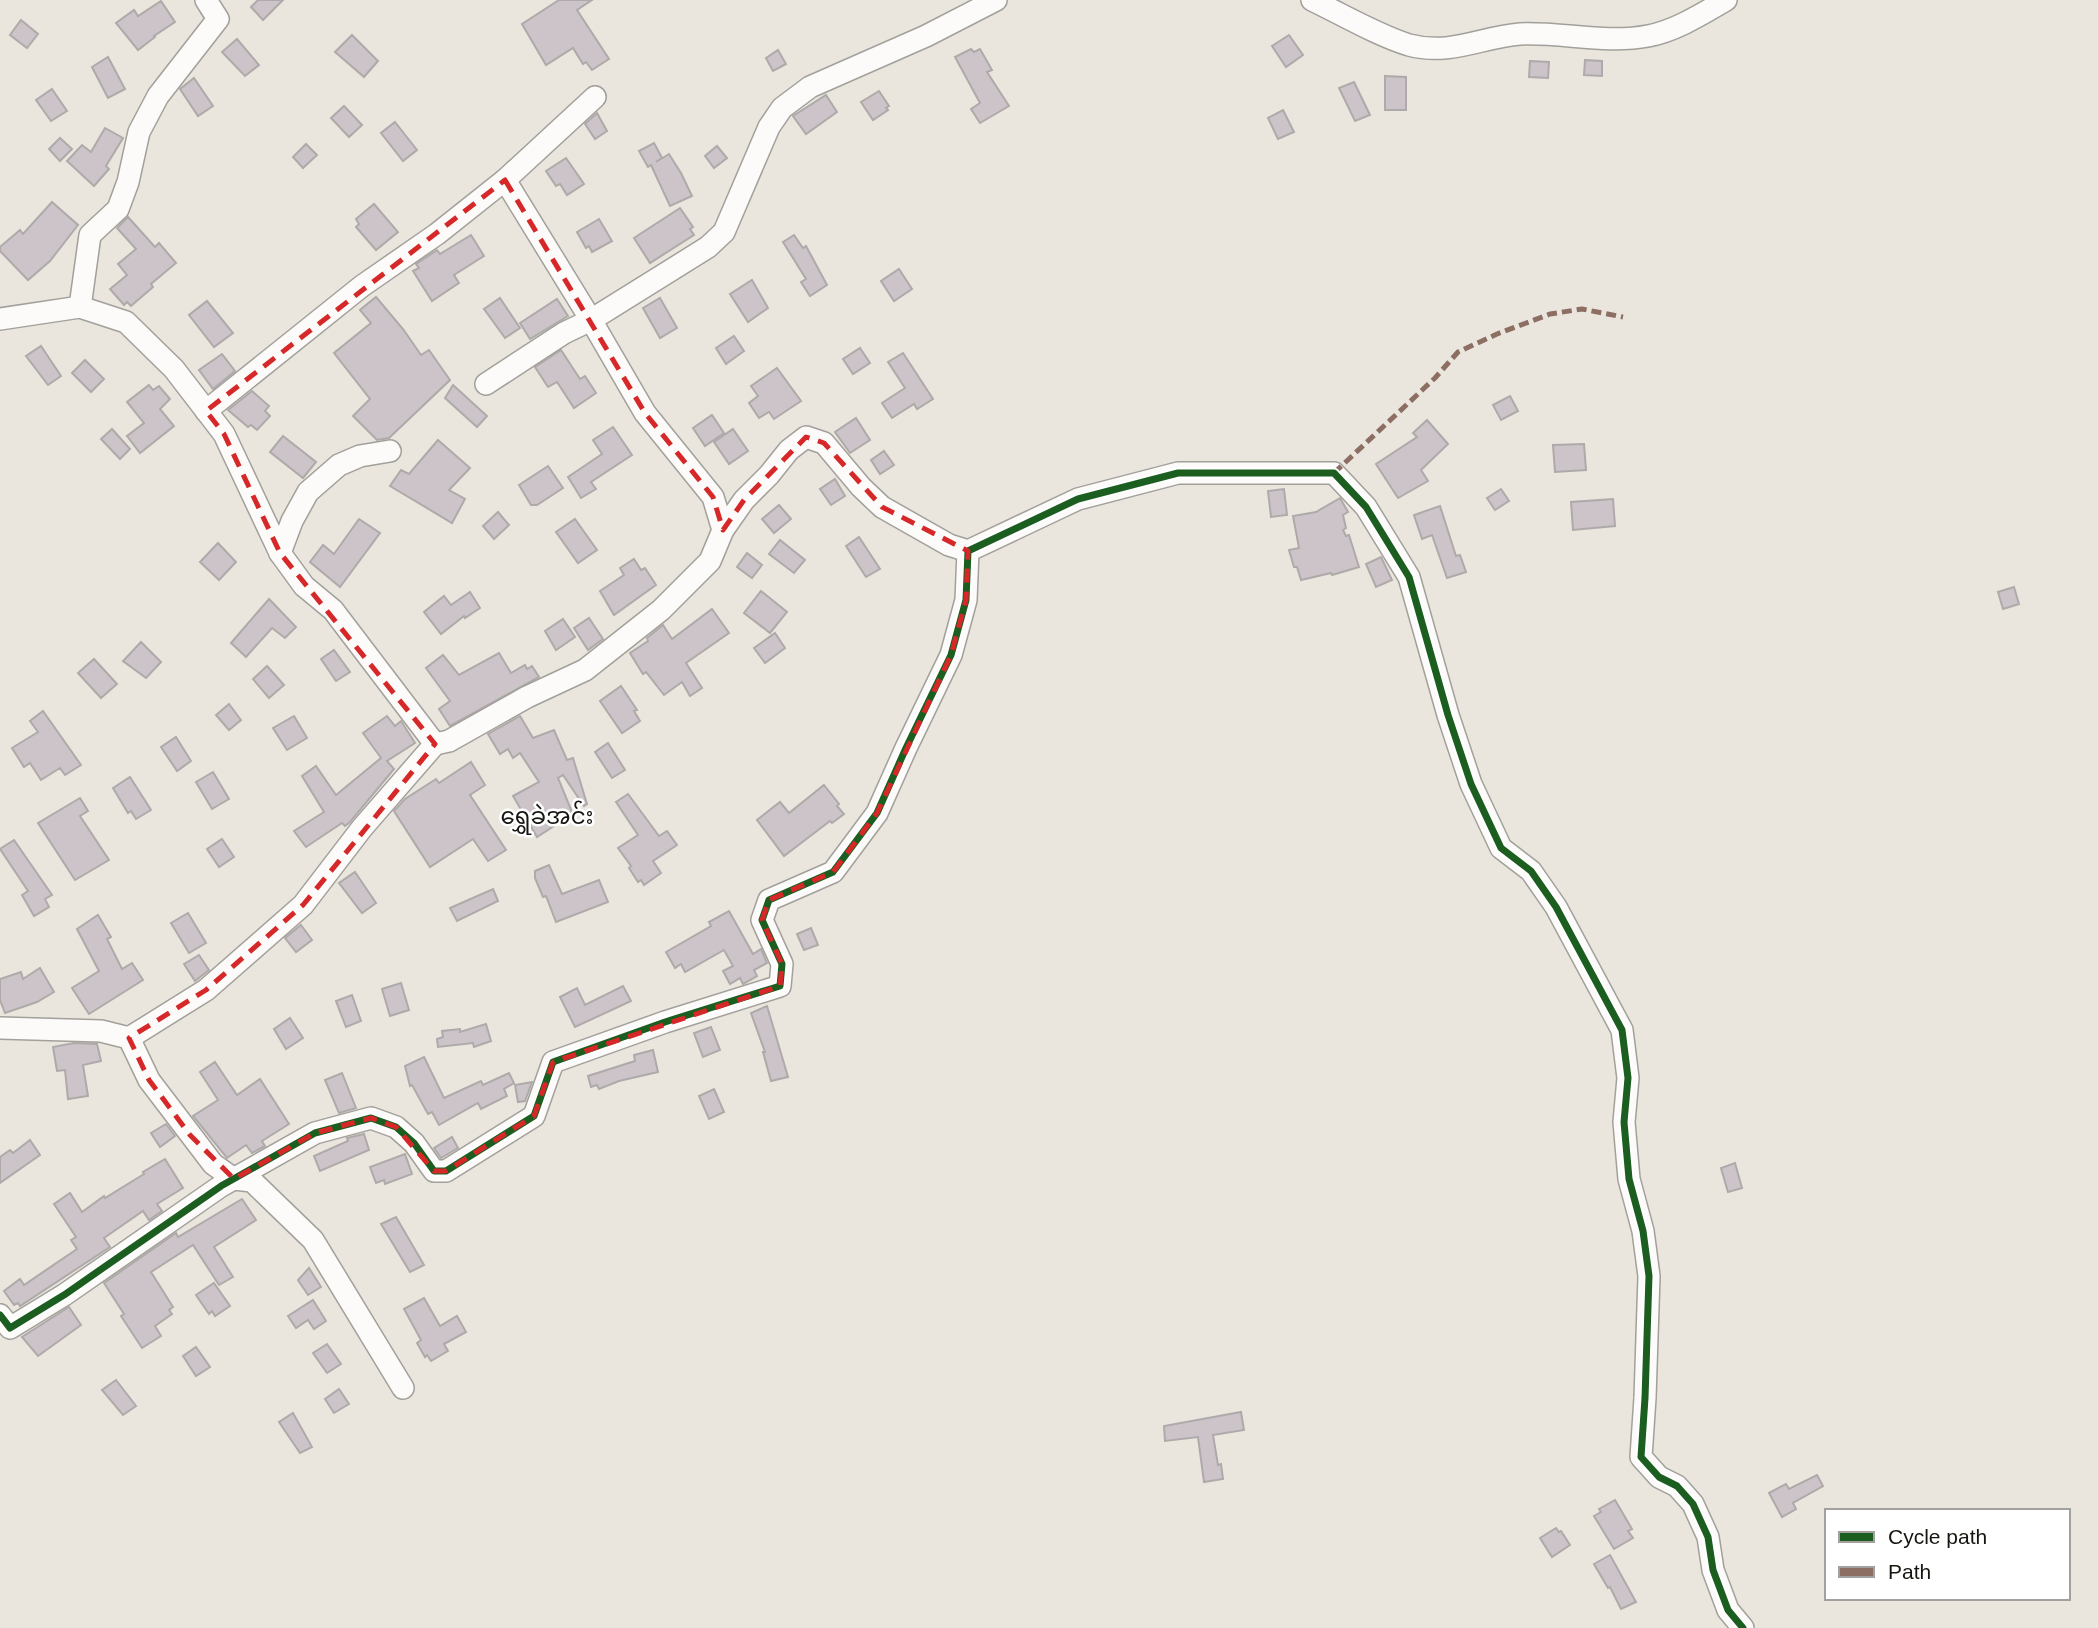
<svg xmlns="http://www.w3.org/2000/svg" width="2098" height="1628" viewBox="0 0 2098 1628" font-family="Helvetica,'Noto Sans Myanmar',sans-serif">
  <rect width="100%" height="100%" fill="#eae6de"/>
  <g fill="#cdc4ca" stroke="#aeaaa9" stroke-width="2">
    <path d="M258,0h25l-20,20 -12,-13z"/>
    <path d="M559,0h33l-15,10 32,49 -17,11 -6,-8 -3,2 -10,-16 -27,17 -24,-41z"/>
    <path d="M161,1l14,21 -21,14 1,1 -17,13 -22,-27 18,-13 4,6z"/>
    <path d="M21,20l17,14 -11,14 -17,-13z"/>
    <path d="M352,35l26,26 -14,16 -29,-25z"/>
    <path d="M1289,35l14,20 -17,12 -14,-21z"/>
    <path d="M237,39l22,26 -14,11 -23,-24z"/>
    <path d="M971,49l3,3 6,-3 12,21 -5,2 22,34 -29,17 -9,-14 9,-6 -25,-46z"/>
    <path d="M778,50l8,14 -13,7 -7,-13z"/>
    <path d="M108,57l17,32 -17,9 -16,-31z"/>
    <path d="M1585,60l17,1v15l-18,-1z"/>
    <path d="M1530,61l19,1 -1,16 -19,-1z"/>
    <path d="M1385,76l21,1v33h-21z"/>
    <path d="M194,78l19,28 -15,10 -18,-27z"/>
    <path d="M1354,82l16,33 -15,6 -16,-33z"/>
    <path d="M52,89l15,22 -16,10 -15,-21z"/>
    <path d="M879,91l10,15 -3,2 2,2 -15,10 -12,-18z"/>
    <path d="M826,95l11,17 -31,22 -13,-18z"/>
    <path d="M344,106l18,19 -13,12 -18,-19z"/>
    <path d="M1283,110l11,22 -16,7 -10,-21z"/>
    <path d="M597,113l10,18 -12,8 -10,-15z"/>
    <path d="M395,122l22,28 -14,11 -22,-28z"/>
    <path d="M105,128l18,10 -17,28 3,3 -15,17 -27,-25 15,-16 9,7z"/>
    <path d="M60,138l12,11 -12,12 -11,-12z"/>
    <path d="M654,143l8,15 -6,4 13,-8 12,19 11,23 -22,10 -19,-41 -3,2 -9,-16z"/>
    <path d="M306,144l11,11 -14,13 -10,-11z"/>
    <path d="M717,146l10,12 -13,10 -9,-12z"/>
    <path d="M566,158l18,26 -17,11 -7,-11 -4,2 -10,-15z"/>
    <path d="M52,202l26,23 -28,36 -22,19 -28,-29v-4l20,-17 3,4z"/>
    <path d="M374,204l24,28 -22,18 -20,-23 3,-3 -3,-5z"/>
    <path d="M680,208l13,19 -3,2 4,6 -44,28 -16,-25z"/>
    <path d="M128,217l27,30 4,-4 17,20 -25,21 2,3 -22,19 -4,-4 -3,3 -14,-16 17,-14 -9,-11 18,-15 -19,-21z"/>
    <path d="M599,219l13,22 -20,11 -3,-6 -3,2 -9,-16z"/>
    <path d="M471,235l13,21 -30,19 5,8 -27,18 -19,-30 6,-3 -3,-4 21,-14 3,4z"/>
    <path d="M794,235l9,13 3,-2 21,39 -17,11 -9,-14 5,-3 -23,-37z"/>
    <path d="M899,269l13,20 -18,12 -13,-20z"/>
    <path d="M752,280l16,28 -20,14 -18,-28z"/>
    <path d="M376,297l27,32 18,26 8,-5 21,30 -61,58 -12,2 -24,-24 17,-17 -36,-46 37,-30 -11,-13z"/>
    <path d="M500,298l20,30 -15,10 -21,-29z"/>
    <path d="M660,298l17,30 -17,10 -17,-30z"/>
    <path d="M557,299l11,17 -38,23 -10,-16z"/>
    <path d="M207,301l26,32 -19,14 -25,-32z"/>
    <path d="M734,336l10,15 -18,13 -10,-16z"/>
    <path d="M41,346l20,30 -13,9 -22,-29z"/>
    <path d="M860,348l10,15 -17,11 -10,-15z"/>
    <path d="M561,350l19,29 5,-3 11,17 -22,15 -17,-26 -9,5 -13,-20z"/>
    <path d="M903,353l30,46 -16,10 -3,-5 -22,14 -10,-15 23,-15 -17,-26z"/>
    <path d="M222,354l13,17 -22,18 -14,-19z"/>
    <path d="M85,360l19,19 -13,13 -19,-19z"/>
    <path d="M777,368l24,33 -27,18 -5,-7 -10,6 -10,-15 9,-7 -7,-10z"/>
    <path d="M149,385l4,5 6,-4 11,13 -10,10 14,17 -34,27 -13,-17 17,-13 -17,-21z"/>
    <path d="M453,385l34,31 -10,11 -32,-29z"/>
    <path d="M252,391l17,15 -4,5 5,5 -13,14 -6,-5 -3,2 -20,-17z"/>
    <path d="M1510,396l8,15 -17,9 -8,-15z"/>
    <path d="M712,415l12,18 -19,13 -12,-18z"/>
    <path d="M856,418l14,22 -20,13 -15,-21z"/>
    <path d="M1427,420l21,24 -27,26 7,11 -30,17 -22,-34 41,-27 -4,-4z"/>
    <path d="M613,427l19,28 -41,27 5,7 -15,9 -13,-21 34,-23 -9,-14z"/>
    <path d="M112,429l18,20 -10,10 -19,-20z"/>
    <path d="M733,429l15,22 -19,13 -15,-22z"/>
    <path d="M283,436l33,26 -13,16 -33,-26z"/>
    <path d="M438,440l32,28 -21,22 16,9 -13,24 -62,-37 11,-16 8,4z"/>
    <path d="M1584,444l2,26 -31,2 -2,-27z"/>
    <path d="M884,451l10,14 -14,9 -9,-14z"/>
    <path d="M548,466l15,22 -26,17h-6l-12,-20z"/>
    <path d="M835,479l10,17 -14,9 -11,-16z"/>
    <path d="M1284,489l3,26 -16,2 -3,-26z"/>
    <path d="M1501,489l8,12 -14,9 -8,-12z"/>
    <path d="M1340,498l8,14 -5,3 3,13 -3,2 3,6 3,-1 10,32 -27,8 -1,-2 -30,7 -4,-13h-3l-5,-17 10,-2 -6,-32 23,-4z"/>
    <path d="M1613,499l2,27 -42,4 -2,-28z"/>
    <path d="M779,505l12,14 -17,14 -12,-14z"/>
    <path d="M1440,506l16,50 4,-1 6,17 -19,6 -15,-43 -10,4 -8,-24z"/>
    <path d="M498,512l11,13 -15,14 -11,-13z"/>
    <path d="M359,519l21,14 -40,54 -30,-25 13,-17 11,9z"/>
    <path d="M575,519l22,31 -19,13 -22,-31z"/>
    <path d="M859,537l21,32 -14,8 -20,-31z"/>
    <path d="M780,540l25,20 -11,13 -25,-19z"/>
    <path d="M218,543l18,19 -17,18 -19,-18z"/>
    <path d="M747,553l15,12 -10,13 -15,-11z"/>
    <path d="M1381,557l11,23 -16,7 -10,-23z"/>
    <path d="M634,559l7,11 4,-2 11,17 -42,30 -14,-24 24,-16 -4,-7z"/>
    <path d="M2014,587l5,17 -16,5 -5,-17z"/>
    <path d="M761,591l26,21 -17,21 -26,-20z"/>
    <path d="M470,592l10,16 -15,10 -1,-2 -23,18 -17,-22 20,-16 7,9z"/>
    <path d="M269,599l27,28 -11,11 -13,-10 -26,29 -15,-14z"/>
    <path d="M712,609l17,24 -43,30 16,25 -12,8 -8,-14 -18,13 -18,-23 -3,2 -13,-21 18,-12 -1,-3 16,-13 9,14z"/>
    <path d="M589,618l14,21 -15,11 -14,-22z"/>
    <path d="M563,619l12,18 -19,13 -11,-19z"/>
    <path d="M775,633l10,15 -20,15 -11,-15z"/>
    <path d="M141,642l20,20 -15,16 -23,-17z"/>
    <path d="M334,650l16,22 -14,9 -15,-22z"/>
    <path d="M499,653l12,20 14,-8 2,4 5,-3 7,11 -89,49 -11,-17 11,-8 -24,-33 17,-13 16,20z"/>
    <path d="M94,659l23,25 -16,14 -23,-25z"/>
    <path d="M267,666l17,19 -15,13 -16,-19z"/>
    <path d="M621,686l16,24 -3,1 6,10 -18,12 -22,-32z"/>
    <path d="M229,704l12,16 -12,10 -13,-15z"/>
    <path d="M43,711l38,54 -16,10 -5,-7 -19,12 -11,-17 -6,4 -12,-19 26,-16 -8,-11z"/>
    <path d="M294,716l13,22 -20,12 -14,-22z"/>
    <path d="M387,716l8,10 6,-5 14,22 -28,18 7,8 -44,53 -5,4 -3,-3 -36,24 -12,-16 30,-19 -22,-36 14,-10 20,29 45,-37 -18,-25z"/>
    <path d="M520,716l13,22 21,-8 13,30 6,-2 14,46 -3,2 -21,-31 -5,3 14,34 -20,11 2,3 -17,11 -24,-41 26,-14 -19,-29 -7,5 -5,-9 -8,5 -12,-20z"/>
    <path d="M176,737l15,24 -14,10 -16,-24z"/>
    <path d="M608,743l17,27 -13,8 -17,-26z"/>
    <path d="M471,762l14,23 -15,10 36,55 -18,11 -15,-22 -43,28 -36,-56 11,-12 31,-20 3,4z"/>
    <path d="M213,772l16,27 -17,10 -16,-27z"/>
    <path d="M130,777l21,33 -15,9 -5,-8 -3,2 -15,-25z"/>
    <path d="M824,785l15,19 -2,2 7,8 -12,9 -2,-2 -46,35 -27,-36 23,-18 9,11z"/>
    <path d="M628,794l31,42 8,-5 10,14 -24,16 8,12 -17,12 -3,-5 -3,2 -9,-14 2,-2 -13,-18 20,-13 -22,-33z"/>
    <path d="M80,798l8,13 -8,5 29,44 -34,20 -37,-57z"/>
    <path d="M222,839l12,18 -15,10 -12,-18z"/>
    <path d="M14,840l38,55 -7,4 4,8 -15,9 -12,-21 6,-4 -28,-42z"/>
    <path d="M549,865l13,29 37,-14 9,22 -52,20 -10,-26 -3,1 -8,-19v-7z"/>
    <path d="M355,872l21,31 -14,10 -23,-30z"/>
    <path d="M493,889l5,12 -41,20 -7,-13z"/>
    <path d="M729,911l24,43 8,-5 6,14 -13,7 3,6 -14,8 -3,-6 -10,6 -7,-13 10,-5 -9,-16 -39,22 -4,-8 -6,4 -9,-16 45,-26 -2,-4z"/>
    <path d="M188,913l18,30 -17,10 -18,-30z"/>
    <path d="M98,915l13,22 -4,2 15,30 10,-6 11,17 -54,34 -17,-26 27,-17 -22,-42z"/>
    <path d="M301,925l11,15 -16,12 -11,-14z"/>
    <path d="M811,928l7,17 -14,5 -7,-16z"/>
    <path d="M199,955l10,15 -14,11 -11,-17z"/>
    <path d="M40,968l14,24 -17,10 -32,11 -5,-13v-21l21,-7 2,7z"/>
    <path d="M401,983l8,27 -19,6 -8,-27z"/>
    <path d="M623,986l8,15 -56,26 -15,-30 17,-9 8,17z"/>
    <path d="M352,995l9,26 -15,6 -10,-26z"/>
    <path d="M767,1006l21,71 -17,4 -8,-29h2l-14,-39z"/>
    <path d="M290,1018l13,20 -17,11 -12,-20z"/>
    <path d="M486,1024l5,17 -17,6 -1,-4 -35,4 -1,-8 6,-2 -1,-6 18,-2v3z"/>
    <path d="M711,1027l9,23 -17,7 -9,-24z"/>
    <path d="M74,1043l23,1 4,17 -18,4 5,31 -20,3 -3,-29 -8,1 -4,-24z"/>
    <path d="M653,1050l5,22 -39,9 -20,8 -2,-4 -6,2 -3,-11 47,-15 -1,-6z"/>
    <path d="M424,1057l20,41 37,-17 2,4 26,-12 5,10 -10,6 3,7 -26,13 -3,-6 -39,22 -7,-13 -4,2 -16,-29 -2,1 -5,-20z"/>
    <path d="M215,1062l22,33 23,-16 29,45 -27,17 3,5 -13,7 -6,-8 -19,13 -34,-42 25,-16 -18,-28z"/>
    <path d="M342,1073l14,35 -17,5 -14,-33z"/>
    <path d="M532,1082l-7,19 -7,1 -3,-17z"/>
    <path d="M714,1089l10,23 -15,7 -10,-23z"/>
    <path d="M166,1124l9,12 -15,11 -9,-14z"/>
    <path d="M364,1134l5,16 -49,21 -6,-15 34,-15 -1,-3z"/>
    <path d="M452,1137l6,11 -17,10 -7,-10z"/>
    <path d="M30,1140l10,15 -40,28v-26l10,-7 3,3z"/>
    <path d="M405,1154l7,20 -27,10 -1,-4 -8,3 -6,-16z"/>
    <path d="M165,1159l18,29 -26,16 5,7 -13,9 -6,-9 -39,27 6,9 -90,59 -2,-3 -4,2 -10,-14 16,-12 4,6 53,-36 -6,-9 5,-3 -22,-33 16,-11 12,19 22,-16 1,2 39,-24 -1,-2z"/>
    <path d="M1735,1163l7,25 -14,4 -7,-24z"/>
    <path d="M242,1199l14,21 -42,27 19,30 -14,8 -26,-40 -42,27 22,35 -4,3 3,4 -17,12 6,10 -19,12 -21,-32 3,-2 -20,-31 72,-50 2,4z"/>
    <path d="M396,1217l28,48 -14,7 -29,-48z"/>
    <path d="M309,1268l12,19 -13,8 -10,-15z"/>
    <path d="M214,1283l16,23 -15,10 -3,-5 -3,3 -13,-19z"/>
    <path d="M424,1298l16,28 17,-10 9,16 -22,12 4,7 -17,10 -4,-6 -2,2 -8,-14 4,-3 -17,-31z"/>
    <path d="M313,1300l13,21 -12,8 -6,-9 -12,8 -8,-12z"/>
    <path d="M69,1307l12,18 -43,31 -16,-19z"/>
    <path d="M327,1344l14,20 -14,9 -14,-20z"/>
    <path d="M196,1347l14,20 -14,9 -13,-20z"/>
    <path d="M116,1380l20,26 -13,9 -21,-25z"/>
    <path d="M339,1389l10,15 -15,9 -9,-14z"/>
    <path d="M1241,1412l3,18 -31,5 5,30 3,-1 2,15 -19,3 -6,-45 -33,4 -1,-15z"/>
    <path d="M293,1413l19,34 -12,6 -21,-31z"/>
    <path d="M1817,1475l6,11 -30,17 3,6 -14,8 -13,-24 17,-9 3,5z"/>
    <path d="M1615,1500l17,29 -4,2 5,7 -19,11 -20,-33 7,-4 -2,-3z"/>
    <path d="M1556,1528l3,4 2,-1 9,14 -18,12 -12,-19z"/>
    <path d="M1610,1555l26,47 -15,7 -11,-22 -2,1 -14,-24z"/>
  </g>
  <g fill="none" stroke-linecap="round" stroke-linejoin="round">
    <defs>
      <g id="minor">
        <path d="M1312,0c29,14 67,36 97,45 42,11 72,-8 111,-11 42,-2 86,10 128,2 27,-5 54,-22 78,-36"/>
        <path d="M80,307l10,-72 28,-26 10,-27 11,-50 19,-36 60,-77 -12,-19"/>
        <path d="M0,319l80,-12 46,15 48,47 50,65 56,119 24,33 29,24 102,134"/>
        <path d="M486,384l78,-51 27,-13 -86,-140"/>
        <path d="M206,411l156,-125 75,-52 68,-54 90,-83"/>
        <path d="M723,530l21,-30 25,-25 20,-25 17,-13 18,6 37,44 21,20 67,38 19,6"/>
        <path d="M280,553l12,-32 16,-29 31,-27 21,-9 30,-5"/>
        <path d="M0,1028l101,3 28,7 77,-48 97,-85 59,-77 73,-84 14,-3 78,-44 58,-27 76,-60 49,-49 13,-31 -10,-33 -68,-84 -54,-93 117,-73 16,-15 45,-105 13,-19 28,-21 116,-51 70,-36"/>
        <path d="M129,1038l20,42 64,84 21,15 18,2 61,59 90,148"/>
        <path d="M0,1315l10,13 54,-33 157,-109 94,-53 56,-15 25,9 18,16 20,28h12l88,-55 19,-54 112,-40 115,-36 2,-22 -20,-44 7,-20 64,-28 44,-59 29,-65 45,-93 15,-55 2,-49 110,-52 100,-26h156l32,34 43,70 39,138 23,69 30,64 30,23 25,36 66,123 6,48 -4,44 5,57 14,52 6,45 -4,122 -4,59 18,20 18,9 16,18 15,33 5,33 15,40 15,18"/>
      </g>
    </defs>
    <use href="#minor" stroke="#a2a09a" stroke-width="24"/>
    <use href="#minor" stroke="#fcfbfa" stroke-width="21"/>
    <path stroke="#8d6e63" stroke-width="5" stroke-dasharray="10 5" stroke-linecap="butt" d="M1334,473l101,-95 23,-26 39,-18 53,-20 32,-5 41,8"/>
    <defs>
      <path id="cycleway" d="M0,1315l10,13 54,-33 157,-109 94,-53 56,-15 25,9 18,16 20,28h12l88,-55 19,-54 112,-40 115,-36 2,-22 -20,-44 7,-20 64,-28 44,-59 29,-65 45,-93 15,-55 2,-49 110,-52 100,-26h156l32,34 43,70 39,138 23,69 30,64 30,23 25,36 66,123 6,48 -4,44 5,57 14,52 6,45 -4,122 -4,59 18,20 18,9 16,18 15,33 5,33 15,40 15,18"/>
    </defs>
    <use href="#cycleway" stroke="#fff" stroke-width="11"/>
    <use href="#cycleway" stroke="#1b5e20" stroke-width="7"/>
  </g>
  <path fill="none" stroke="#d62828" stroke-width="5" stroke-dasharray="14 9" stroke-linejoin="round" d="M505,180l140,233 68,84 10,33 21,-30 62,-63 18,6 58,64 86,44 -2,49 -15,55 -74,158 -44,59 -64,28 -7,20 20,44 -2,22 -227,76 -19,54 -88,55h-12l-38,-44 -25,-9 -56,15 -81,46 -44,-44 -41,-55 -20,-42 77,-48 97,-85 132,-161 -155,-191 -56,-119 -18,-23z"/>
  <g text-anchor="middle" stroke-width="5" stroke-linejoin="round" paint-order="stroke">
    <g font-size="23" fill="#171510" stroke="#fff">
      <text x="547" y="824">ရွှေခဲအင်း</text>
    </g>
  </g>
  <rect x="1825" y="1509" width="245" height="91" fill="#ffffff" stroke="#a2a19f" stroke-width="2"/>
  <rect x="1839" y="1532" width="35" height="10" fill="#1b5e20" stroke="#a2a19f" stroke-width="2"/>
  <text x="1888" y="1544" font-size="21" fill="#171510">Cycle path</text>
  <rect x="1839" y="1567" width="35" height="10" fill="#8d6e63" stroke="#a2a19f" stroke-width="2"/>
  <text x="1888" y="1579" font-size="21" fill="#171510">Path</text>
</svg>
